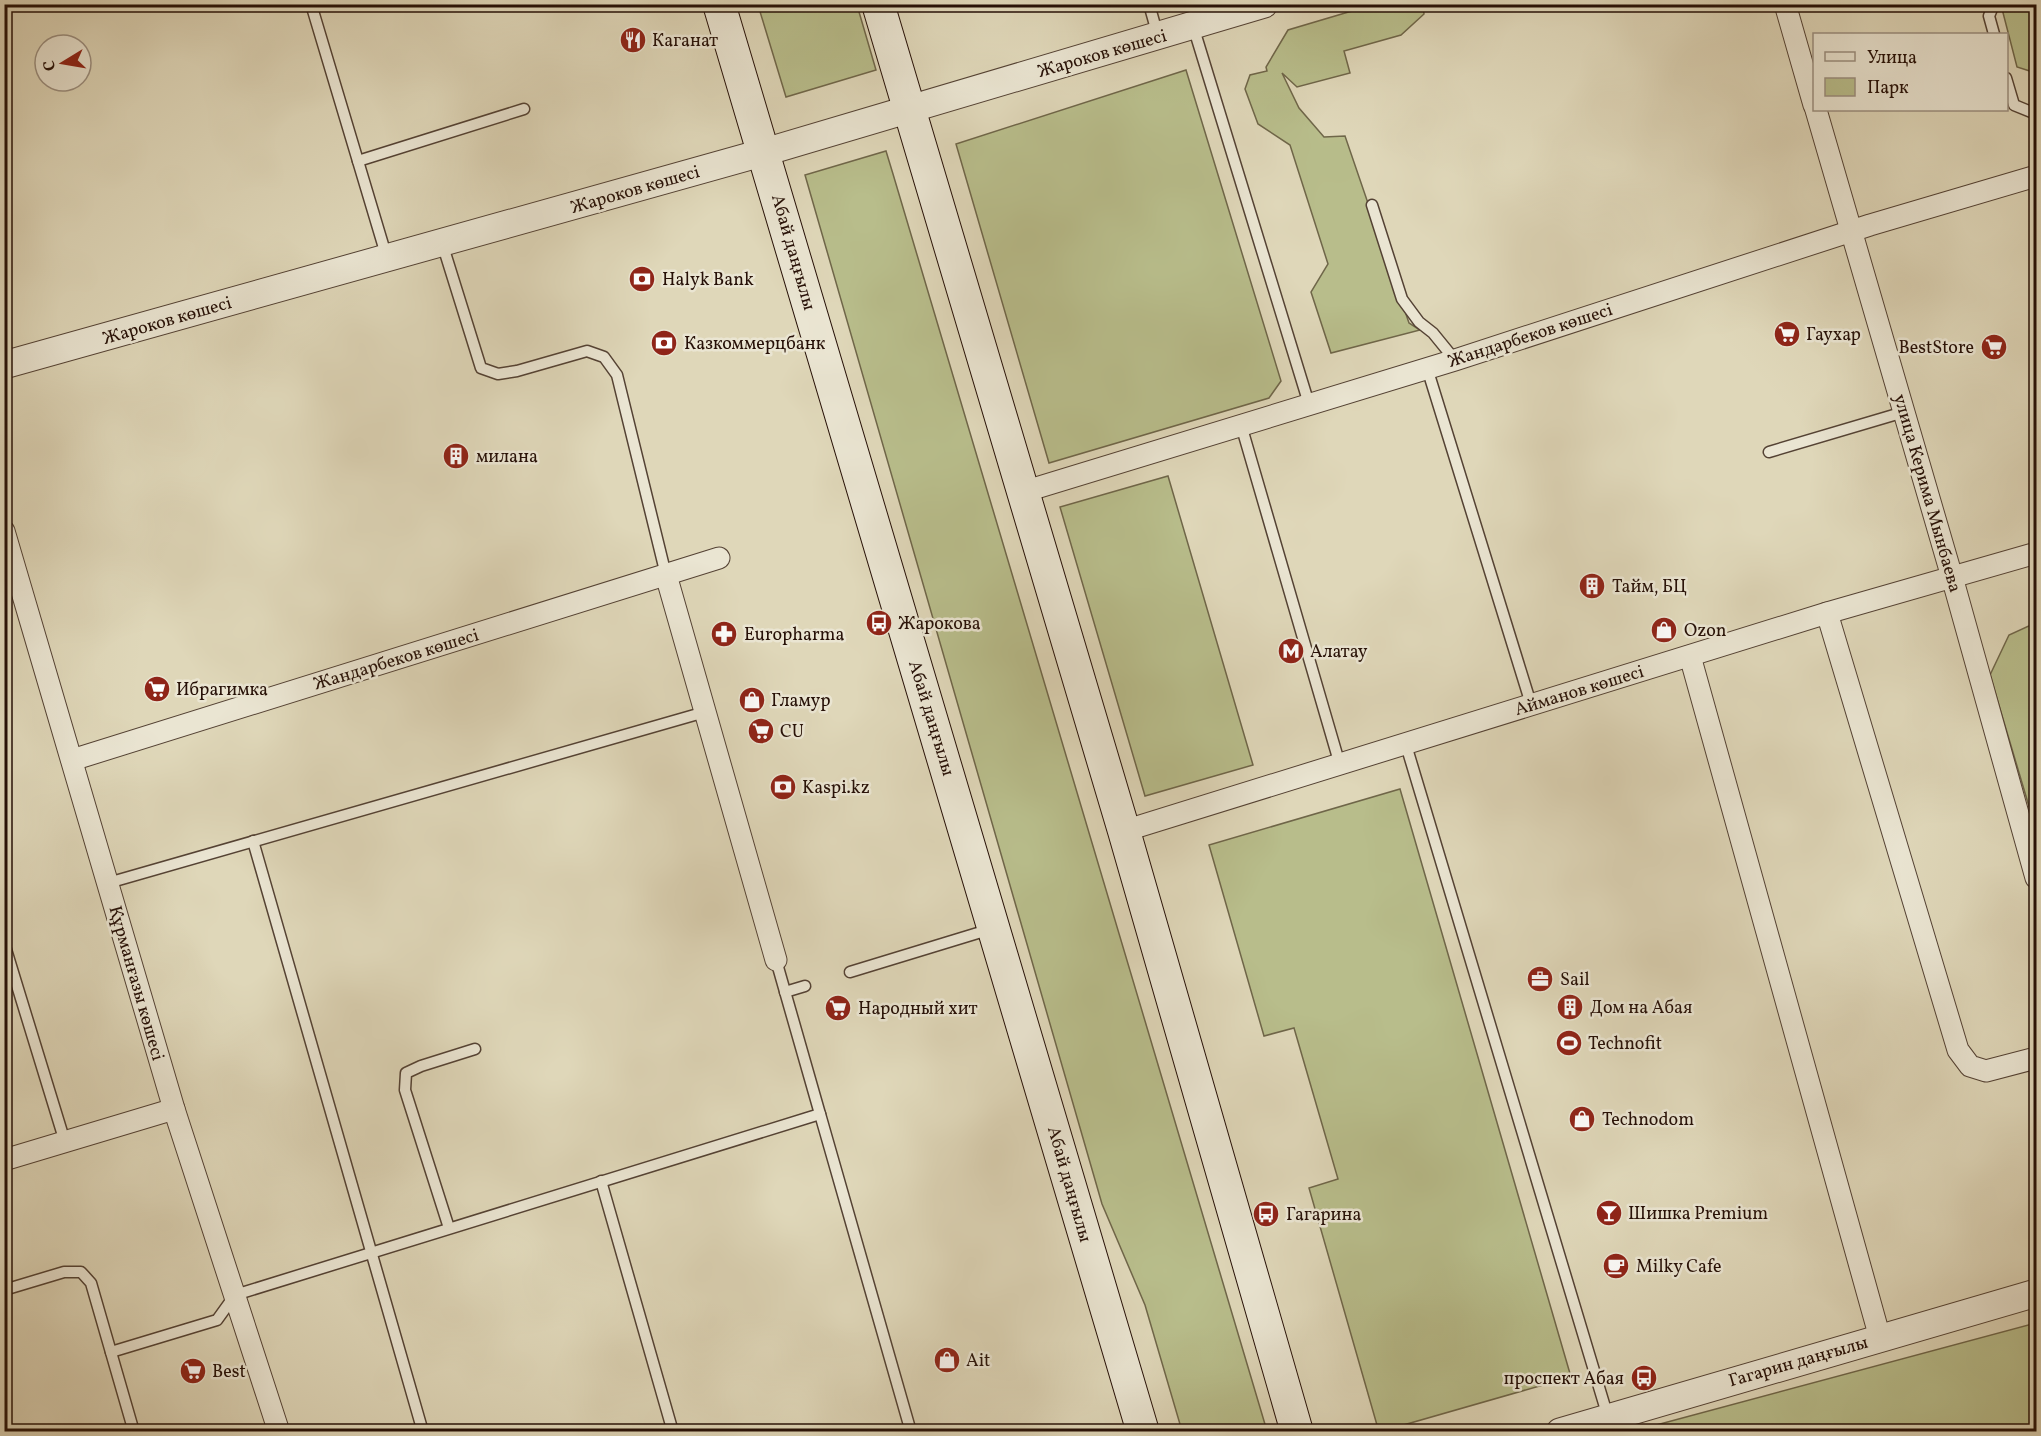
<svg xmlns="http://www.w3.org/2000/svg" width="2041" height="1436" viewBox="0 0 2041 1436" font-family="Vollkorn,serif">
  <rect width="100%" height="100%" fill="#dfd7b9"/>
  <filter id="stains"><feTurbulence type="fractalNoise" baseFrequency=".00333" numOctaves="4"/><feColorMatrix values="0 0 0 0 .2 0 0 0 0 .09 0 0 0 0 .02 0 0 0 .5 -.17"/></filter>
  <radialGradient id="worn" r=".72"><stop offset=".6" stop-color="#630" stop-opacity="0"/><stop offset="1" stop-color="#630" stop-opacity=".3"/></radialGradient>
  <g fill="#b8bd8b" stroke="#6f6649" stroke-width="1.5">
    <path d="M758,5h99l19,65 -90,27z"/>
    <path d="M1372,5h51l1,9 -23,21 -57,16 6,22 -53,14 -15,-14 17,35 25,29 21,-1 64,187 11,7 -89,23 -20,-61 17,-28 -38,-119 -32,-21 -13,-35 5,-14 17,-4 -1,-4 22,-37z"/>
    <path d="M2001,5h35v68l-19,-6z"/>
    <path d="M1186,70l95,311 -12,17 -220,65 -93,-319z"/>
    <path d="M886,151l7,23 374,1257h-85l-37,-126 -43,-101 -297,-1029z"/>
    <path d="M1168,476l85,289 -108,31 -85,-289z"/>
    <path d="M2033,624l3,11v195l-46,-155 19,-40z"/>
    <path d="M1400,789l171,588 -192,55 -70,-244 29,-9 -44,-151 -30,8 -55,-191z"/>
    <path d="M2036,1323v108h-402z"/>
  </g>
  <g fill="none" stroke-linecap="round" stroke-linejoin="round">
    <defs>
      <g id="service">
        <path d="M311,4l76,254"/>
        <path d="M1149,4l9,32"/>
        <path d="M1994,4l-5,12 5,18"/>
        <path d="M1193,26l116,378"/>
        <path d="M2006,78l8,27 22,9"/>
        <path d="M358,161l166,-52"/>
        <path d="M1372,205l30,94 17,23 14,11 22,27"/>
        <path d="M442,243l39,125 17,6 19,-3 70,-20 17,6 13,18 49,200"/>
        <path d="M1427,368l104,336"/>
        <path d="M1241,425l99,340"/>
        <path d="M1769,452l135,-40"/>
        <path d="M1406,745l202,672"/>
        <path d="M253,841l170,591"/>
        <path d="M108,883l597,-171"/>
        <path d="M4,943l61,199"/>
        <path d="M850,972l141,-43"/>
        <path d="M785,992l20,-6"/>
        <path d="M820,1114l91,318"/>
        <path d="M601,1181l72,251"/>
        <path d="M449,1228l-44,-138 1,-17 15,-7 54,-17"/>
        <path d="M4,1290l60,-18h17l10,11 43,149"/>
        <path d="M111,1352l106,-32 18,-25 585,-181 -44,-154"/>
      </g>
      <g id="minor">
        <path d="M1785,4l29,101"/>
        <path d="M1816,110l136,467 84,301"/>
        <path d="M1023,492l432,-132 415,-135 166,-49"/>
        <path d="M4,531l170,578 105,323"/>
        <path d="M666,575l110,385"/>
        <path d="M1827,613l131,437 12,16 16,5 50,-13"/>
        <path d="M1690,656l190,682"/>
        <path d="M72,760l647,-202"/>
        <path d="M1124,831l703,-218 209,-60"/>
        <path d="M4,1160l170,-51"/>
      </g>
      <g id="tertiary">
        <path d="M4,365l761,-213 499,-148"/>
        <path d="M1560,1432l476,-139"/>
      </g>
      <g id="secondary">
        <path d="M719,4l424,1428"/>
        <path d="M878,4l246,827 173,601"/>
      </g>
    </defs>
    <use href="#service" stroke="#544234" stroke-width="13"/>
    <use href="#minor" stroke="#544234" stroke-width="23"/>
    <use href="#tertiary" stroke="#544234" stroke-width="29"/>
    <use href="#secondary" stroke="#261007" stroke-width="34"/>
    <use href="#service" stroke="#eae5d2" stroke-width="10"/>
    <use href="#minor" stroke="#eae5d2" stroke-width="21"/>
    <use href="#tertiary" stroke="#eae5d2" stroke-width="27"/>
    <use href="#secondary" stroke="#eae5d2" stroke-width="32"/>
  </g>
  <defs>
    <symbol id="restaurant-disc" viewBox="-11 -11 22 22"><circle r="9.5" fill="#8f2418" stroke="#eae5d2"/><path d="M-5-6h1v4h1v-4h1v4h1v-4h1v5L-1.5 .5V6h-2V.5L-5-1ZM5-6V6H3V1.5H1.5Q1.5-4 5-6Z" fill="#fff"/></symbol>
    <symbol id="bank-disc" viewBox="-11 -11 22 22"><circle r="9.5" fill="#8f2418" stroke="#eae5d2"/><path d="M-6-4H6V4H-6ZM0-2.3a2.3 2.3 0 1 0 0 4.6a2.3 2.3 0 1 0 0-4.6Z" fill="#fff"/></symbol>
    <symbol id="supermarket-disc" viewBox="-11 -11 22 22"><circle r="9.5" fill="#8f2418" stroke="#eae5d2"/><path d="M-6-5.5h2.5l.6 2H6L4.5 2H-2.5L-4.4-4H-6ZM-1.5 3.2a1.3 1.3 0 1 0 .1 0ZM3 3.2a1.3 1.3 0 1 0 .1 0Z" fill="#fff"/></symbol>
    <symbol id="building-disc" viewBox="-11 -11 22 22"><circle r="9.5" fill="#8f2418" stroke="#eae5d2"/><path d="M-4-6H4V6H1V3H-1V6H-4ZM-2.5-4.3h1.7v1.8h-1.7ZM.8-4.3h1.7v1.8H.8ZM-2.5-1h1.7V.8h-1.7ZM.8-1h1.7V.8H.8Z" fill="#fff"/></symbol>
    <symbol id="bus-disc" viewBox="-11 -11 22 22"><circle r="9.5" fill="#8f2418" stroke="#eae5d2"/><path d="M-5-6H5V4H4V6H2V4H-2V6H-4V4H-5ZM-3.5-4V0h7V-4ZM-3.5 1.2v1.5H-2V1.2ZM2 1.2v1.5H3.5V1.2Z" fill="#fff"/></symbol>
    <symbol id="shop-disc" viewBox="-11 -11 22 22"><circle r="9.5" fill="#8f2418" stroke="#eae5d2"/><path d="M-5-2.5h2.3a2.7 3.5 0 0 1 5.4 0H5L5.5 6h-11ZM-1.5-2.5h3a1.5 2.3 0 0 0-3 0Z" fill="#fff"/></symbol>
    <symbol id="pharmacy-disc" viewBox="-11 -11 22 22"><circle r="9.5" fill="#8f2418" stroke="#eae5d2"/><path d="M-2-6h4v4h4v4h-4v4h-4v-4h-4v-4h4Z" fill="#fff"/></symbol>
    <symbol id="metro-disc" viewBox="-11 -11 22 22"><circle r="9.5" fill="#8f2418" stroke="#eae5d2"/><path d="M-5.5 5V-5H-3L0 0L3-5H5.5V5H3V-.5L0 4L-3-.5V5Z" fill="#fff"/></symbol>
    <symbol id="office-disc" viewBox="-11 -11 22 22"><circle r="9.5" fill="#8f2418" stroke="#eae5d2"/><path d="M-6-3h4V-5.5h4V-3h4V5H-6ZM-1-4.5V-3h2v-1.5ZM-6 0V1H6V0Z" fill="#fff"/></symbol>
    <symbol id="stadium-disc" viewBox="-11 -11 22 22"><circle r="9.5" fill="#8f2418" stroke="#eae5d2"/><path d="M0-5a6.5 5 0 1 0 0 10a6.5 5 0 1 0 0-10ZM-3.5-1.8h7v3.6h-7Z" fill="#fff"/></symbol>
    <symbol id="bar-disc" viewBox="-11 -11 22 22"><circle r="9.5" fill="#8f2418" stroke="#eae5d2"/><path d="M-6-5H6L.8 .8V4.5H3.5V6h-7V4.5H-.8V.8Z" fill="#fff"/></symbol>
    <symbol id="cafe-disc" viewBox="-11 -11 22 22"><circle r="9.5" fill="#8f2418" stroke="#eae5d2"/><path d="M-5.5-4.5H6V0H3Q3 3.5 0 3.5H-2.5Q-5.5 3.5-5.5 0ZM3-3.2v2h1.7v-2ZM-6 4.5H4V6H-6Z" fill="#fff"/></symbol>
  </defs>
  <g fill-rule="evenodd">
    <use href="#restaurant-disc" x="618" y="25" width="30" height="30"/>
    <use href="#bank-disc" x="627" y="264" width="30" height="30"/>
    <use href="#supermarket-disc" x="1772" y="319" width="30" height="30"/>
    <use href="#bank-disc" x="649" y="328" width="30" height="30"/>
    <use href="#supermarket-disc" x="1979" y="332" width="30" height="30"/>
    <use href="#building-disc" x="441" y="441" width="30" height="30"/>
    <use href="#building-disc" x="1577" y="571" width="30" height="30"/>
    <use href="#bus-disc" x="864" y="608" width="30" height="30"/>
    <use href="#shop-disc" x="1649" y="615" width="30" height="30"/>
    <use href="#pharmacy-disc" x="709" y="619" width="30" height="30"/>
    <use href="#metro-disc" x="1276" y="636" width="30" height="30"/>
    <use href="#supermarket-disc" x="142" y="674" width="30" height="30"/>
    <use href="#shop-disc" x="737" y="685" width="30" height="30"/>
    <use href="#supermarket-disc" x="746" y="716" width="30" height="30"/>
    <use href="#bank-disc" x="768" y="772" width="30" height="30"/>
    <use href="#office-disc" x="1525" y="964" width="30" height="30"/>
    <use href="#building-disc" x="1555" y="992" width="30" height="30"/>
    <use href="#supermarket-disc" x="823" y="993" width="30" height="30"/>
    <use href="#stadium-disc" x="1554" y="1028" width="30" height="30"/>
    <use href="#shop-disc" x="1567" y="1104" width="30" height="30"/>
    <use href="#bar-disc" x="1594" y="1198" width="30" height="30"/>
    <use href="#bus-disc" x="1251" y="1199" width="30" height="30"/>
    <use href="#cafe-disc" x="1601" y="1251" width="30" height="30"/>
    <use href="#shop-disc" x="932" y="1345" width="30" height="30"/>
    <use href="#supermarket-disc" x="178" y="1356" width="30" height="30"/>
    <use href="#bus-disc" x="1629" y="1363" width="30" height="30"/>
  </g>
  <g text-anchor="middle" stroke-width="5" stroke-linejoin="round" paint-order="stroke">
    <g font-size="18" fill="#261007" stroke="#eae5d2" text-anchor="start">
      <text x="652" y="46">Каганат</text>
      <text x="662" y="285">Halyk Bank</text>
      <text x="1806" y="340">Гаухар</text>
      <text x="684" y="349">Казкоммерцбанк</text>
      <text x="1974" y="353" text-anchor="end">BestStore</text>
      <text x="476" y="462">милана</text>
      <text x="1612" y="592">Тайм, БЦ</text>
      <text x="898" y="629">Жарокова</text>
      <text x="1684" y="636">Ozon</text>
      <text x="744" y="640">Europharma</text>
      <text x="1310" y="657">Алатау</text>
      <text x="176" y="695">Ибрагимка</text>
      <text x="771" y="706">Гламур</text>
      <text x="780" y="737">CU</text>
      <text x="802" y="793">Kaspi.kz</text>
      <text x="1560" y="985">Sail</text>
      <text x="1590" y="1013">Дом на Абая</text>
      <text x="858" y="1014">Народный хит</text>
      <text x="1588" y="1049">Technofit</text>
      <text x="1602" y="1125">Technodom</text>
      <text x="1628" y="1219">Шишка Premium</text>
      <text x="1286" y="1220">Гагарина</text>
      <text x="1636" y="1272">Milky Cafe</text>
      <text x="966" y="1366">Ait</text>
      <text x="212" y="1377">Best</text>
      <text x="1624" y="1384" text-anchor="end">проспект Абая</text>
    </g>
    <g font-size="18" fill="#261007" stroke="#eae5d2">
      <text transform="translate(1102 53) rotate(-16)" y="6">Жароков көшесі</text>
      <text transform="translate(635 189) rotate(-16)" y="6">Жароков көшесі</text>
      <text transform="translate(794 252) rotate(74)" y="6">Абай даңғылы</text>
      <text transform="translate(167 320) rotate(-16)" y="6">Жароков көшесі</text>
      <text transform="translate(1530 335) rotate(-18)" y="6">Жандарбеков көшесі</text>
      <text transform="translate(1928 493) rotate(74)" y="6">улица Керима Мынбаева</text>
      <text transform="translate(396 659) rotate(-17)" y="6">Жандарбеков көшесі</text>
      <text transform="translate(1579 690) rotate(-17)" y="6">Айманов көшесі</text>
      <text transform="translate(932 718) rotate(73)" y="6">Абай даңғылы</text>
      <text transform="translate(137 983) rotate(74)" y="6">Құрманғазы көшесі</text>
      <text transform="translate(1070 1184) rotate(74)" y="6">Абай даңғылы</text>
      <text transform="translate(1798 1361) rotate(-16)" y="6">Гагарин даңғылы</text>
    </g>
  </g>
  <rect width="2041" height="1436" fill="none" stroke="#dfd7b9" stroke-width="24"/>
  <rect x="6" y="6" width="2029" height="1424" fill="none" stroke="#261007" stroke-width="3"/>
  <rect x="12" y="12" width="2017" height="1412" fill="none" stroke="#261007" stroke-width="1.5"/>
  <rect x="1813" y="33" width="195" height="78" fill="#eae5d2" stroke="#9c9081" stroke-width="1.5"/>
  <rect x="1825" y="52" width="30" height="9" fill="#eae5d2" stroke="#9c9081" stroke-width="1.5"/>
  <text x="1867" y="63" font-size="18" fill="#261007">Улица</text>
  <rect x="1825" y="78" width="30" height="18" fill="#b8bd8b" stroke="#9c9081" stroke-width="1.5"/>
  <text x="1867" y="93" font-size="18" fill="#261007">Парк</text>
  <g transform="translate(63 63) rotate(259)"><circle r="28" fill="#eae5d2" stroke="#9c9081" stroke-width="1.5"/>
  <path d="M0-4.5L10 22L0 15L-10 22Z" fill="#8f2418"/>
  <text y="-9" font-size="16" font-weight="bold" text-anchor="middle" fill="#261007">С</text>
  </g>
  <rect width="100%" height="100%" filter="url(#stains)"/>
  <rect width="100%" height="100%" fill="url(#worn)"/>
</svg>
